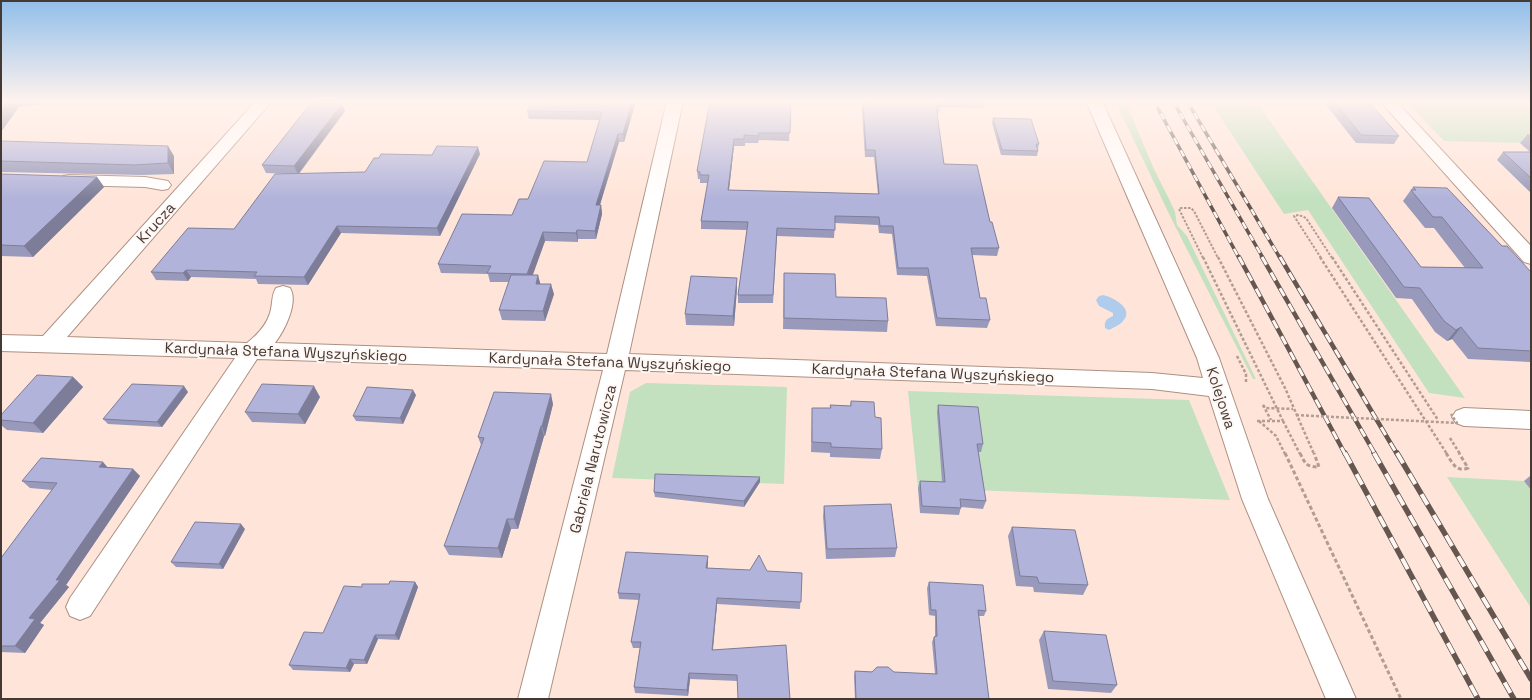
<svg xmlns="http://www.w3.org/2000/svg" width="1532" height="700" viewBox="0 0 1532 700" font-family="'Space Grotesk',sans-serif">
  <rect width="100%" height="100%" fill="#ffe5d9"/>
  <g fill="#c3e1bf">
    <path d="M1115,101h10l29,68 15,30 6,13 2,13 10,11 69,143h-3l-81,-159z"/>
    <path d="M1210,101h46l209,297 -36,-5 -121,-183 -24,4z"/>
    <path d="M1406,101h125v42l-87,-2z"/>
    <path d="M646,383l141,4 -3,97 -172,-6 18,-86z"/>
    <path d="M908,391l281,9 41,100 -312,-12z"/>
    <path d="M1447,477l77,4 7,9v118z"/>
  </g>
  <path fill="#b0cced" d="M1103,295c10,2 32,14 20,26 -3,4 -9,6 -14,9l-4,-2c-1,-8 2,-9 8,-12v-3l-14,-7 -3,-6 3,-4z"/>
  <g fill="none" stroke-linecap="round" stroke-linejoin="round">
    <defs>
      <g id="minor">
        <path d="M256,101h16l-205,236 180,6c10,-8 19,-17 23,-30 3,-9 1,-17 6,-25l7,-2 7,2c9,15 -6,43 -15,55l332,11 60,-253h16l-54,253 523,19 51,5 -6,-20 -111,-257h16l117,257 49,141 88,200h-30l-84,-200 -33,-103 -57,-7 -527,-19 -77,329h-30l85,-329 -346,-11 -167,257 -10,4 -10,-4 -4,-9 4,-9 165,-240 -234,-7v-16l42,1z"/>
        <path d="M1380,101h16l135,145v18l-7,-2z"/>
        <path d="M69,175l76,2 23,4 3,4 -3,4 -6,1 -17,-3 -76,-2 -6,-1 -3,-4 3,-4z"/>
        <path d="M1464,408l67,3v18l-67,-3 -8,-3 -4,-6 4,-6z"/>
      </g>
    </defs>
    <use href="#minor" stroke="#ad9081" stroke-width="2"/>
    <g stroke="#b19d93" stroke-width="2" stroke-dasharray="2.5 1.5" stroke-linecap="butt">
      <path d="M1203,258l-24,-49 1,-1h11l3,3 24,47"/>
      <path d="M1321,258l-27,-42 5,-1 7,3 26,40"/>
    </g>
    <g stroke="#b19d93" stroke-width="2.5" stroke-dasharray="3 2" stroke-linecap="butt">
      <path d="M1203,257l80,164"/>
      <path d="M1218,257l67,131 29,66"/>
      <path d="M1320,257l127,197"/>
      <path d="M1332,257l106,163"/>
      <path d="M1237,356l9,18v9"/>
      <path d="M1263,405l8,15"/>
      <path d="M1257,421h26"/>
      <path d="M1259,421l17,15 9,18"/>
      <path d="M1283,421l17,33"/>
      <path d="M1450,438l10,16"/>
    </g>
    <g stroke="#b19d93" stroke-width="3" stroke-dasharray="4 2.5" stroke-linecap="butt">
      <path d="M1285,453l116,246"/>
      <path d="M1300,453c5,11 7,14 19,14l-5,-14"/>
      <path d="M1446,453c6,9 10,20 22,15l-9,-15"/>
    </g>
    <use href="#minor" fill="#fff" fill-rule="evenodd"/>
    <defs>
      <g id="rail-far2">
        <path d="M1154,101l85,157"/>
        <path d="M1173,101l90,157"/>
        <path d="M1187,101l93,157"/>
      </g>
      <g id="rail-far1">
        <path d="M1239,257l106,197"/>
        <path d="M1262,257l113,197"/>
        <path d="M1280,257l117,197"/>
      </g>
      <g id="rail">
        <path d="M1345,453l133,246"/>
        <path d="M1374,453l140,246"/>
        <path d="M1397,453l134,226"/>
      </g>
    </defs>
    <use href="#rail-far2" stroke="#65564f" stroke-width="3.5"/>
    <use href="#rail-far1" stroke="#65564f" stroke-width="4.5"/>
    <use href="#rail" stroke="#65564f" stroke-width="5.5"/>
    <use href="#rail-far2" stroke="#fef7f4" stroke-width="2.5" stroke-dasharray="7" stroke-linecap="butt"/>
    <use href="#rail-far1" stroke="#fef7f4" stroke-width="3" stroke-dasharray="9" stroke-linecap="butt"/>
    <use href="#rail" stroke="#fef7f4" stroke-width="4" stroke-dasharray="12" stroke-linecap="butt"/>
    <g stroke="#b19d93" stroke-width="2.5" stroke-dasharray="3 2" stroke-linecap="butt">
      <path d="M1263,405l2,3 28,1"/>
      <path d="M1296,415l161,8 -6,-9"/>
    </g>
  </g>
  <g fill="#999abb">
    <path d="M636,101l-12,41h-5l-19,63h1l1,9 -6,25h-18v3l-33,-1 -13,34 8,9 14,10 -9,27 -43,-1 -3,-10 10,-28h-19l-2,-8 -47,-1 -3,-9 74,-49 16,-16 59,-37 12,-42 -70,-1 -2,-8z"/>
    <path d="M710,101h81l-2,40 -30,-1 -1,3h-13v3h-11l-5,44 149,4 -4,-37h-9l-3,-46 1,-8 9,1 1,-3h112l-2,7 -43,-1 -1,6h-2l7,51 46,58 9,26 -2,8 -25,-1 8,43 10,22 -3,8 -51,-2 -9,-50 -30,-1 -5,-41 -13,-1 -1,-8 -43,-2 -1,15 -57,-2 -4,67h-35v-8l9,-65 -46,-1v-8l7,-38h-8v-4h-2l-1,-8z"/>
    <path d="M1323,101h42l34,35 -5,8 -38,-1z"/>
    <path d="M345,111l-46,63 66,-2 14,-14 53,-3 48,-1 -40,82 -99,-3 -33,52 -50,-1 -2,-5 -65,-2 -3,4 -32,-1 -5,-8 83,-43 56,-55 -24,-1 -4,-8z"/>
    <path d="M993,118l46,26 -1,5v2l-1,5 -36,-1 -9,-32z"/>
    <path d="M1527,135h4v58l-34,-33 6,-8h27l-10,-9z"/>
    <path d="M1,141l173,15v18l-32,1 -141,-3z"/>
    <path d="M1,174l96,3 7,10 -71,70 -32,-1z"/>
    <path d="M1413,187l89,59 29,26v90l-63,-3 -16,-20 -5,2 -12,-9 -23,-33 -16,-1 -64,-90 6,-11 83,70 44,1 -31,-40h-9l-22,-27z"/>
    <path d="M784,273l104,48 -1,11 -104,-3z"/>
    <path d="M737,288l-3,38 -48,-1 -1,-11z"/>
    <path d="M73,377l10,10 -40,46 -36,-3 -6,-5v-10z"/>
    <path d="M188,392l-26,35 -54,-3 -5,-5z"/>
    <path d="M416,395l-13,29 -47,-3 -3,-5z"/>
    <path d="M320,397l-15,27 -53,-2 -7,-10z"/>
    <path d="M851,401l24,16 7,32 -2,10 -50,-2v-4l-19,-1 1,-44h18v-3l20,1z"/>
    <path d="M553,404l-8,32h-1l-26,93h-7l-9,29 -53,-3 -5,-9 37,-101 -3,-8z"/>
    <path d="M938,405l45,39 -2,8h-3l8,49 -3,8 -22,-2 -2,8 -39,-2 -2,-25 2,-7 22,1 -5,-70z"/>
    <path d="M107,467l26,2 7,7 -74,109 3,2 -29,36 4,2 -19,28 -24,-1v-94l51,-68 -22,-2 -8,-7z"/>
    <path d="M1530,476h1v14l-7,-9z"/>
    <path d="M760,482l-16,25 -89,-10 -1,-5z"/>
    <path d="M824,506l73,42 -2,9 -69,2 -3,-43z"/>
    <path d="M1012,527l76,58 -5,10 -49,-3 -1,-5 -17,-1 -8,-50z"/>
    <path d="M245,529l-22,40 -47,-2 -5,-5z"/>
    <path d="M708,556v7l-1,5 95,5 -2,36 -83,-5 -4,46 73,-5 -49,36 -47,-2 -2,17 -53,-3 -1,-6 6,-39h-7l-2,-6 8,-42 -20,-1 -1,-6z"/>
    <path d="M415,582l3,5 -19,53 -21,-1 -11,25h-13l-4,8 -57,-2 -4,-5 34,-32 39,-46z"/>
    <path d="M929,582l57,29 -2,5h-5l10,83h-134l-1,-23 1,-5 80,3 -3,-32 2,-5 1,-1v-20l-6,-1 -2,-27z"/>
    <path d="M1044,631l73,54 -6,8 -63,-4 -9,-49z"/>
  </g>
  <g fill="#7d7d99">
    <path d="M8,101h37l-3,3 -23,3 -18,25v-21z"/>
    <path d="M632,101h4l-12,41 -1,-8z"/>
    <path d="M342,104l3,7 -47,63 -4,-8z"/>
    <path d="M618,134l1,8 -22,72 -1,-9z"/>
    <path d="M734,139v7l-6,52v-8z"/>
    <path d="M168,146l6,10v18l-6,-11z"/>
    <path d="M478,147l2,7 -40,82 -3,-8z"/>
    <path d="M97,177l7,10 -71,70 -9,-11z"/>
    <path d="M601,205l1,9 -6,25 -1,-8z"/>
    <path d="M337,226l4,7 -33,52 -4,-8z"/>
    <path d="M577,230l1,9v3l-2,-9z"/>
    <path d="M543,232l2,9 -15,42 -3,-9z"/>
    <path d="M186,270l5,7 -3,4 -5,-8z"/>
    <path d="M538,275l3,11 -5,-2z"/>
    <path d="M737,278v10l-3,38 -1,-10z"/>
    <path d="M551,284l3,10 -9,27 -2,-10z"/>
    <path d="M1461,327l-9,12 -5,2 9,-11z"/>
    <path d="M73,377l10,10 -40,46 -10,-10z"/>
    <path d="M184,386l4,6 -26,35 -5,-5z"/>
    <path d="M314,386l6,11 -15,27 -7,-10z"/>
    <path d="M413,390l3,5 -13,29 -3,-6z"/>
    <path d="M551,394l2,10 -8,32 -3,-10z"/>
    <path d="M541,426l3,10 -26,93 -4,-10z"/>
    <path d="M103,462l7,8 -11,-3z"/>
    <path d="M133,469l7,7 -74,109 3,2 -29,36 4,2 -19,28 -10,-7 14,-28z"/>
    <path d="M760,477v5l-16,25v-6z"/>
    <path d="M507,519l4,10 -9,29 -4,-10z"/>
    <path d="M241,524l4,5 -22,40 -4,-5z"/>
    <path d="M708,556v7l-1,12 -1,-7z"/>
    <path d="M415,582l3,5 -19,53 -4,-5z"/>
    <path d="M717,598v6l-5,52v-6z"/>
    <path d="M375,635l3,4 -11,25 -3,-4z"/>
    <path d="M350,659l4,5 -4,8 -4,-4z"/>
    <path d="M689,673l1,6 -2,17 -1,-6z"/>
  </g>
  <g fill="#b2b3da" stroke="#7d7d99">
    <path d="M1,101h7l-7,10z"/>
    <path d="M533,101h99l-9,33h-5l-22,71h5l-6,26 -18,-1 -1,3 -33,-1 -16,42 -40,-1 4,-7 -53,-2 24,-50 50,1 7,-16h9l16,-38 43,1 15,-50 -75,-1z"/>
    <path d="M710,101h81l-1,32h-31l-1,3 -14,-1v4h-10l-6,51 151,4 -4,-44h-9l-3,-47 10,1v-3h66l1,5h-4l8,58 33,1 13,57h2l7,26h-28l9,50h6l4,22 -53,-2 -9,-50h-30l-5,-42h-13l-1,-9 -44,-1v14l-58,-2 -4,67h-35l10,-73 -47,-1 8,-46h-9v-3l-3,-1z"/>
    <path d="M1334,101h31v1h4l30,34 -38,-1z"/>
    <path d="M311,103l31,1 -48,62 -32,-1z"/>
    <path d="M993,118l38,1 8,25h-3l2,7 -36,-1z"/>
    <path d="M1527,135h4v4z"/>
    <path d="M1,141l167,5v17l-33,2 -134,-4z"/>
    <path d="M437,146l41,1 -41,81 -100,-2 -33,51 -50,-1 3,-4 -71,-2 -3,3 -32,-1 37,-44 46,1 41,-55 90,-2 9,-14h5l2,-4 51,1z"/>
    <path d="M1503,152h28v26z"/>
    <path d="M1,174l96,3 -73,69 -23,-1z"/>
    <path d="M1413,187l34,1 55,58h5l24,26v79l-53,-3 -17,-21 -5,3 -12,-9 -24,-33 -16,-1 -66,-90 31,1 52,69 62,1 -41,-51h-9l-22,-27h5z"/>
    <path d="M784,273l51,1 1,23 50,1 2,23 -104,-3z"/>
    <path d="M511,275h27l-2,9h15l-8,27 -44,-1z"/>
    <path d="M691,276l46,2 -4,38 -48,-2z"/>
    <path d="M37,375l36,2 -40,46 -32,-3v-5z"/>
    <path d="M132,384l52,2 -27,36 -54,-3z"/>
    <path d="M262,384l52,2 -16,28 -53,-2z"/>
    <path d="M367,387l46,3 -13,28 -47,-2z"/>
    <path d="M494,392l57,2 -9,32h-1l-27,93h-7l-9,29 -54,-2 40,-108 -6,-1z"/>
    <path d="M851,401l23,1 1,15 6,1 1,31 -51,-2v-4l-19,-1v-34h19l-1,-3 21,1z"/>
    <path d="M938,405l40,2 5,37h-6l9,57 -26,-2 1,9 -39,-2 -2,-25 25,1z"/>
    <path d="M41,458l62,4 -4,5 34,2 -77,111h4l-31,38 6,1 -20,27h-14v-88l56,-75 -35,-2z"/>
    <path d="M655,474l105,3 -16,24 -90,-9z"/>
    <path d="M891,504l6,44 -70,1 -3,-43z"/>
    <path d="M195,522l46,2 -22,40 -48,-2z"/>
    <path d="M1012,527l63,3 13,55 -49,-2 -2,-6 -17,-1z"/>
    <path d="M626,552l82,4 -2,12 44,2 9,-15 8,16 35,2 -1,29 -84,-4 -5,52 74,-5 4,54h-52l-1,-24 -48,-2 -2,17 -53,-3 7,-45h-10l9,-48 -22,-1z"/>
    <path d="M390,581l25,1 -20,53h-20l-11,25 -14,-1 -4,9 -57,-3 15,-33 19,1 21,-47 18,1v-3h27z"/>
    <path d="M929,582l54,3 3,26 -8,-1 11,89h-133l-1,-28 17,1 5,-5h11l6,5 43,2 -3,-37 3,-1 -1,-26h-5z"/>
    <path d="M1044,631l62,4 11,50 -64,-4z"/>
  </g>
  <linearGradient id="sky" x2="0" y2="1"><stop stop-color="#91beea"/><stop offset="0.51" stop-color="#fff3ee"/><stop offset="1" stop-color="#fff3ee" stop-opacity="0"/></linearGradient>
  <rect width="1532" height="199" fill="url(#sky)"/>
  <g text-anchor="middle" stroke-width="4" stroke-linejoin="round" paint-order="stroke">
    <g font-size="15" fill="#453933" stroke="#fef7f4">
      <text transform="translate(156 223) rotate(-48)" y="5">Krucza</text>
      <text transform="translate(286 352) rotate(2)" y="5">Kardynała Stefana Wyszyńskiego</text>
      <text transform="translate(610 362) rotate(2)" y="5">Kardynała Stefana Wyszyńskiego</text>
      <text transform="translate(933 373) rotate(2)" y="5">Kardynała Stefana Wyszyńskiego</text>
      <text transform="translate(1221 398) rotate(72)" y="5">Kolejowa</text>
      <text transform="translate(593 459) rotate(-76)" y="5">Gabriela Narutowicza</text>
    </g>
  </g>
  <rect width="1532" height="700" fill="none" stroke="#453933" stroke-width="4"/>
</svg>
